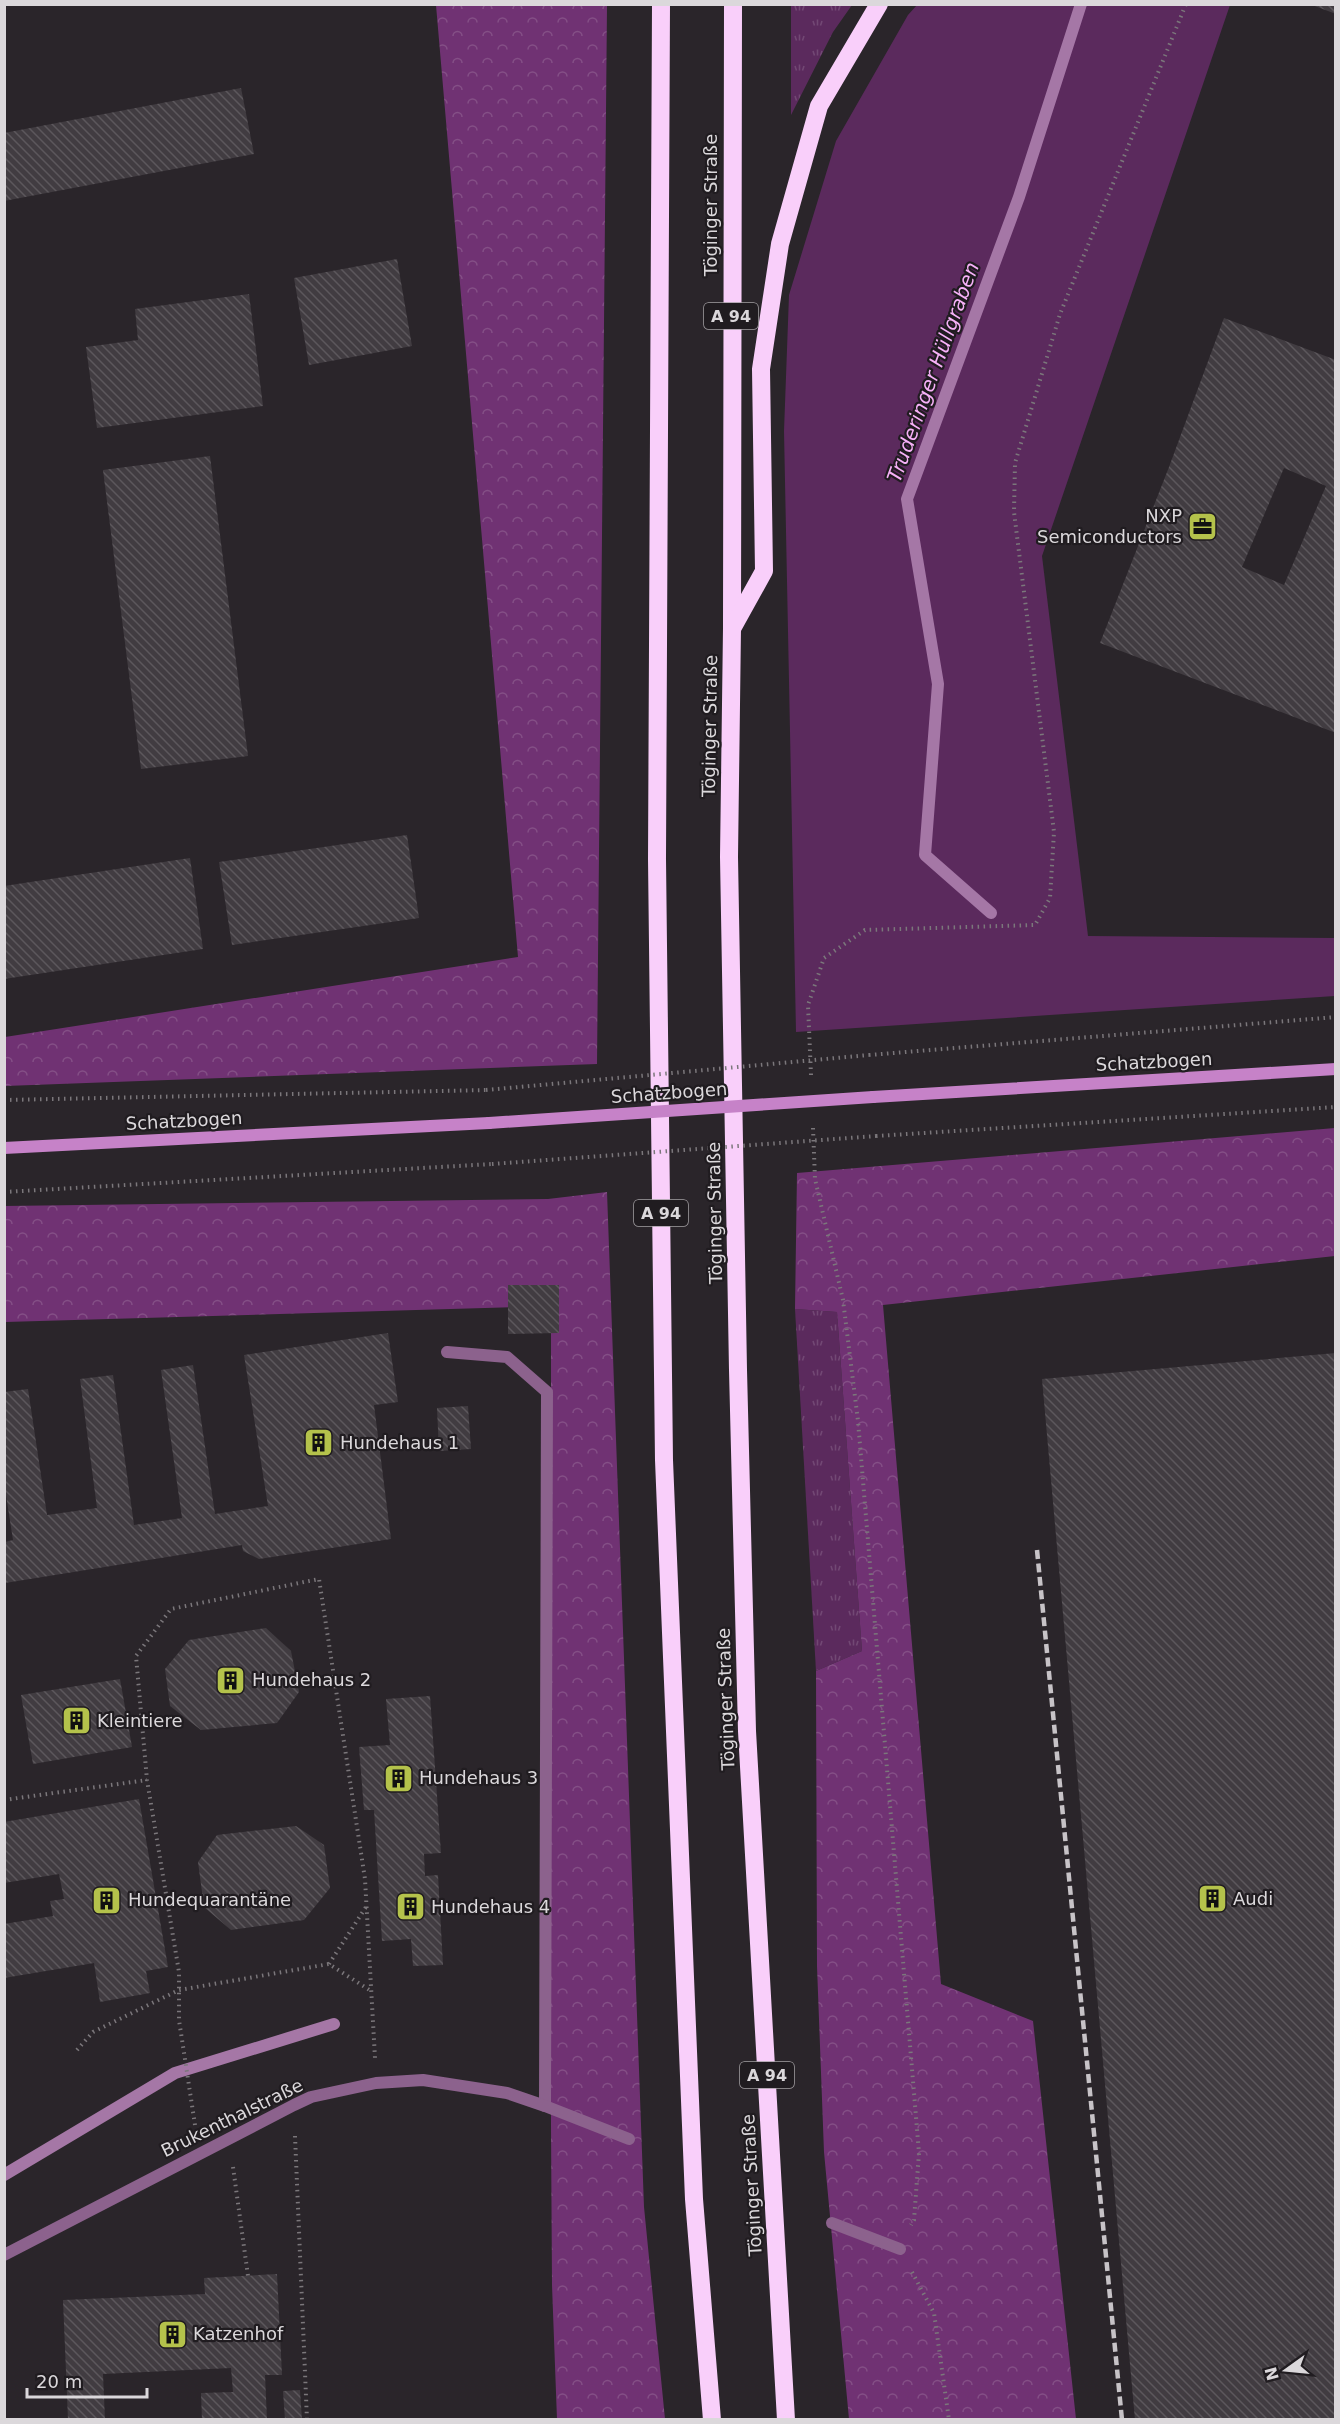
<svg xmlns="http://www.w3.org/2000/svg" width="1340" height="2424" viewBox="0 0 1340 2424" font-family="'DejaVu Sans',sans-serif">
  <defs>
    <pattern id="grass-tufts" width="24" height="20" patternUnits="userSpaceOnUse" patternTransform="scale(1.5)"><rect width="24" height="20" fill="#5b2a5d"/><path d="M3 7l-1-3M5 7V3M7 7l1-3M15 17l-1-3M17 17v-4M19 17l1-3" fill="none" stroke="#724874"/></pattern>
    <pattern id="forest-crowns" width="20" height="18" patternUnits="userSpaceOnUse" patternTransform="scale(1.5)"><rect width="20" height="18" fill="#703273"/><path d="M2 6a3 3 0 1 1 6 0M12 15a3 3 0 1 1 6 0" fill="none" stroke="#844f86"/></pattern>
    <pattern id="building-back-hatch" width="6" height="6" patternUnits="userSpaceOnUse" patternTransform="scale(1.5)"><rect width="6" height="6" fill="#413c41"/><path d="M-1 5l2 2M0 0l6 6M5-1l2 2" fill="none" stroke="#5c575c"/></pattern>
  </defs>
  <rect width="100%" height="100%" fill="#2a252a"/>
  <g fill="url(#grass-tufts)">
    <path d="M791,5h61l-19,27 -42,83z"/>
    <path d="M795,1309l42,3 25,339 -46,20z"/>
  </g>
  <g fill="url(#forest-crowns)">
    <path d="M436,5h171l-10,1059 -592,22v-49l513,-80z"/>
    <path d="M1335,1128v128l-452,49 58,679 92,37 43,398h-227l-25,-267 -7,-186 -1,-295 46,-20 -25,-339 -42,-3 2,-136z"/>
    <path d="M607,1192l37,1015 21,212h-108l-5,-134 -1,-159v-820l-546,16 -1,-116 544,-7z"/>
  </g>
  <path fill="#5b2a5d" d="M917,5h313l-188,551 46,380 247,2v58l-539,36 -12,-601 5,-136 47,-154 72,-126z"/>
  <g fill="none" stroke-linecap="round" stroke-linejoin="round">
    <g stroke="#a577a6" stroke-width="12">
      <path d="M991,913l-66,-58 13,-171 -31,-185 112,-302 62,-193"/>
      <path d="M4,2175l171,-102 159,-49"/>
    </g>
  </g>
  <g fill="url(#building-back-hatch)" fill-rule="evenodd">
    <path d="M1336,4v10l-24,-9v-1z"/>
    <path d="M241,88l13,66 -250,47v-68z"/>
    <path d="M397,259l15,87 -103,19 -15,-87z"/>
    <path d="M249,294l14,112 -166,22 -11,-81 52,-7 -3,-31z"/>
    <path d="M1224,318l112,42v373l-236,-90 69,-176zM1284,468l42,18 -42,99 -42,-18z"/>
    <path d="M210,456l38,300 -107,13 -38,-299z"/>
    <path d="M407,835l12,83 -187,27 -13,-83z"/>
    <path d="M190,858l13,91 -199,30v-93z"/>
    <path d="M508,1285h51v48l-51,1z"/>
    <path d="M388,1333l10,69 -24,3 17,134 -132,20 -16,-8 -1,-6 -237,38v-41l8,-2 -9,-58v-90l24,-3 19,126 50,-7 -17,-129 33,-4 21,150 48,-7 -21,-148 32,-5 22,149 53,-8 -24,-151z"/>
    <path d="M1336,1353v1067h-201l-93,-1041z"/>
    <path d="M468,1406l3,43 -32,2 -2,-43z"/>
    <path d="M266,1628l25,23 8,41 -22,31 -76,7 -31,-24 -5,-37 24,-29z"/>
    <path d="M120,1679l12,68 -99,17 -12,-69z"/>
    <path d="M430,1696l11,157 -17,1 1,22 13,-1 5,90 -30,1 -2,-27 -29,2 -8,-131h-10l-5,-63 31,-2 -4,-46z"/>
    <path d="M139,1799l29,168 -22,4 4,22 -50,9 -6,-39 -90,15v-54l49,-8 -3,-15 14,-2 -5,-25 -55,9v-61z"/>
    <path d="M296,1826l28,19 6,43 -26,32 -73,10 -27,-23 -6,-45 19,-27z"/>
    <path d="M277,2274l5,101h-17l2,45h-65l-1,-27 32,-1 -2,-24 -128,6 2,46h-37l-5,-120 142,-6 -1,-16z"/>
    <path d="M300,2390l2,30h-17l-2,-29z"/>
  </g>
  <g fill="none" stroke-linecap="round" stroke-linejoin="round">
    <g stroke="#7b777b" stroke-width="4" stroke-dasharray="1.5 4.5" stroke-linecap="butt">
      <path d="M869,1055l467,-38"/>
      <path d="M811,1075l-3,-70 16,-47 41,-28 170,-5 15,-27 4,-66 -40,-320 1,-49 45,-149 126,-310"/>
      <path d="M4,1100l482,-10"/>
      <path d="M813,1128l2,51 28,121 15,121 61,732 -5,67 -3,5"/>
      <path d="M876,1136l460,-29"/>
      <path d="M4,1192l488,-28"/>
      <path d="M4,1800l143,-20"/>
      <path d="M329,1964l37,-57"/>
      <path d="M77,2050l16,-18 86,-42 150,-26 42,27"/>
      <path d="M195,2125l-16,-105v-48l-32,-192 -11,-124 35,-47 148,-30 46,300 10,179"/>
      <path d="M295,2136l12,284"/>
      <path d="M233,2167l15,109"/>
      <path d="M912,2272l22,41 15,107"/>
    </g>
    <g stroke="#8c628d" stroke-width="12">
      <path d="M447,1352l60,5 40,35 -2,714"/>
      <path d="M832,2223l68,26"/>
      <path d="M4,2255l290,-150 17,-8 65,-14 47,-3 84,13 38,13 84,33"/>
    </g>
    <g stroke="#c682c8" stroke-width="12">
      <path d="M873,1097l463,-28"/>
      <path d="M4,1148l485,-25"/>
    </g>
    <g stroke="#f9cffa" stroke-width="18">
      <path d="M661,4l-4,855 7,601 30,739 18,221"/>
      <path d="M733,4l-1,624 -3,229 9,513 9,361 39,689"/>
      <path d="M733,627l31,-56 -3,-202 19,-125 39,-138 60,-102"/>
    </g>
    <path stroke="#c7c3c7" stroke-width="4.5" stroke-dasharray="9 4.5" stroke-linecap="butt" d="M1037,1550l85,870"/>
    <g stroke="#7b777b" stroke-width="4" stroke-dasharray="1.5 4.5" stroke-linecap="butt">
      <path d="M486,1090l383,-35"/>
      <path d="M492,1164l384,-28"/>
    </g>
    <path stroke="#c682c8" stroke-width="12" d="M489,1123l384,-26"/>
  </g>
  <defs>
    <symbol id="office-square" viewBox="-11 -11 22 22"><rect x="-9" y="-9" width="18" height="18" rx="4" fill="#b4c24b" stroke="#201c20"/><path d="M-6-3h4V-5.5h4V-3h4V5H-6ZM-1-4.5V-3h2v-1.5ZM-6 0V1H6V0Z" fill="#111"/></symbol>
    <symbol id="building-square" viewBox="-11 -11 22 22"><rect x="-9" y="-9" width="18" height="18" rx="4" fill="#b4c24b" stroke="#201c20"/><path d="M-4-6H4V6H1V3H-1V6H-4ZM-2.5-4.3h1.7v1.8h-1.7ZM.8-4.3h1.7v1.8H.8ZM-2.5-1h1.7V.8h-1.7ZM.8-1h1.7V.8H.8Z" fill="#111"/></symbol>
  </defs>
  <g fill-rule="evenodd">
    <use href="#office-square" x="1186" y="510" width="33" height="33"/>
    <use href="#building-square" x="302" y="1426" width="33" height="33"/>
    <use href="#building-square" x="214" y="1664" width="33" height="33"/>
    <use href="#building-square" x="60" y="1704" width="33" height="33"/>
    <use href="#building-square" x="382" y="1762" width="33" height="33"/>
    <use href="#building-square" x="1196" y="1882" width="33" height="33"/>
    <use href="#building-square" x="90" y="1884" width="33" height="33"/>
    <use href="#building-square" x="394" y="1890" width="33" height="33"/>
    <use href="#building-square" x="156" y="2318" width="33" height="33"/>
  </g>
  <g text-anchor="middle" stroke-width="4.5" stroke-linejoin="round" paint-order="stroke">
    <g fill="#201c20" stroke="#a3a0a3" stroke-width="1.5">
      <rect x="704" y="303" width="54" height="26" rx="4.5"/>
      <rect x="634" y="1200" width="54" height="26" rx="4.5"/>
      <rect x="740" y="2062" width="54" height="26" rx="4.5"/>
    </g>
    <g font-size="16" font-weight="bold" fill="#dbd8db">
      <text x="731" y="322">A 94</text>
      <text x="661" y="1219">A 94</text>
      <text x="767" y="2081">A 94</text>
    </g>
    <g font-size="18" fill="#dbd8db" stroke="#201c20">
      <text transform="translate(711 205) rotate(-90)" y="6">Töginger Straße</text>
      <text transform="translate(710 726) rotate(-89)" y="6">Töginger Straße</text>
      <text transform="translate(1154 1062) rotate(-3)" y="6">Schatzbogen</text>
      <text transform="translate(669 1093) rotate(-4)" y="6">Schatzbogen</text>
      <text transform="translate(184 1121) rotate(-3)" y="6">Schatzbogen</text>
      <text transform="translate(715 1213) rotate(-91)" y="6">Töginger Straße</text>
      <text transform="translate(726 1699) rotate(-92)" y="6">Töginger Straße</text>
      <text transform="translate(232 2118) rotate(-26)" y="6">Brukenthalstraße</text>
      <text transform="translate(752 2185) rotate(-93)" y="6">Töginger Straße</text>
    </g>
    <g font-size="18" fill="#dbd8db" stroke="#201c20" text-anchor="start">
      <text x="1182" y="522" text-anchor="end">NXP<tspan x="1182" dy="21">Semiconductors</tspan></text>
      <text x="340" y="1449">Hundehaus 1</text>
      <text x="252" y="1686">Hundehaus 2</text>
      <text x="97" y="1727">Kleintiere</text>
      <text x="419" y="1784">Hundehaus 3</text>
      <text x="1233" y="1905">Audi</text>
      <text x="128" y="1906">Hundequarantäne</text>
      <text x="431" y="1913">Hundehaus 4</text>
      <text x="193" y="2340">Katzenhof</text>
    </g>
    <g font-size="20" font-style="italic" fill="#f7b1f8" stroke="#201c20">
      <text transform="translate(933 372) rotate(-70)" y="7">Truderinger Hüllgraben</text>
    </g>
  </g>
  <rect width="1340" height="2424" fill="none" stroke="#dbd8db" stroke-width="12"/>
  <g transform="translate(1286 2370) rotate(255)" stroke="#201c20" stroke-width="4.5" paint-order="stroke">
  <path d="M0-4.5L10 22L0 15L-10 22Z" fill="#dbd8db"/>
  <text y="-9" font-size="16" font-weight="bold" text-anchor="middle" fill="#dbd8db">N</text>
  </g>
  <path d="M27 2388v9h120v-9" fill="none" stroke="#dbd8db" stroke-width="3"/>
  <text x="36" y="2388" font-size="18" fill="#dbd8db" stroke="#201c20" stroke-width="4.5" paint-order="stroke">20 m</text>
</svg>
